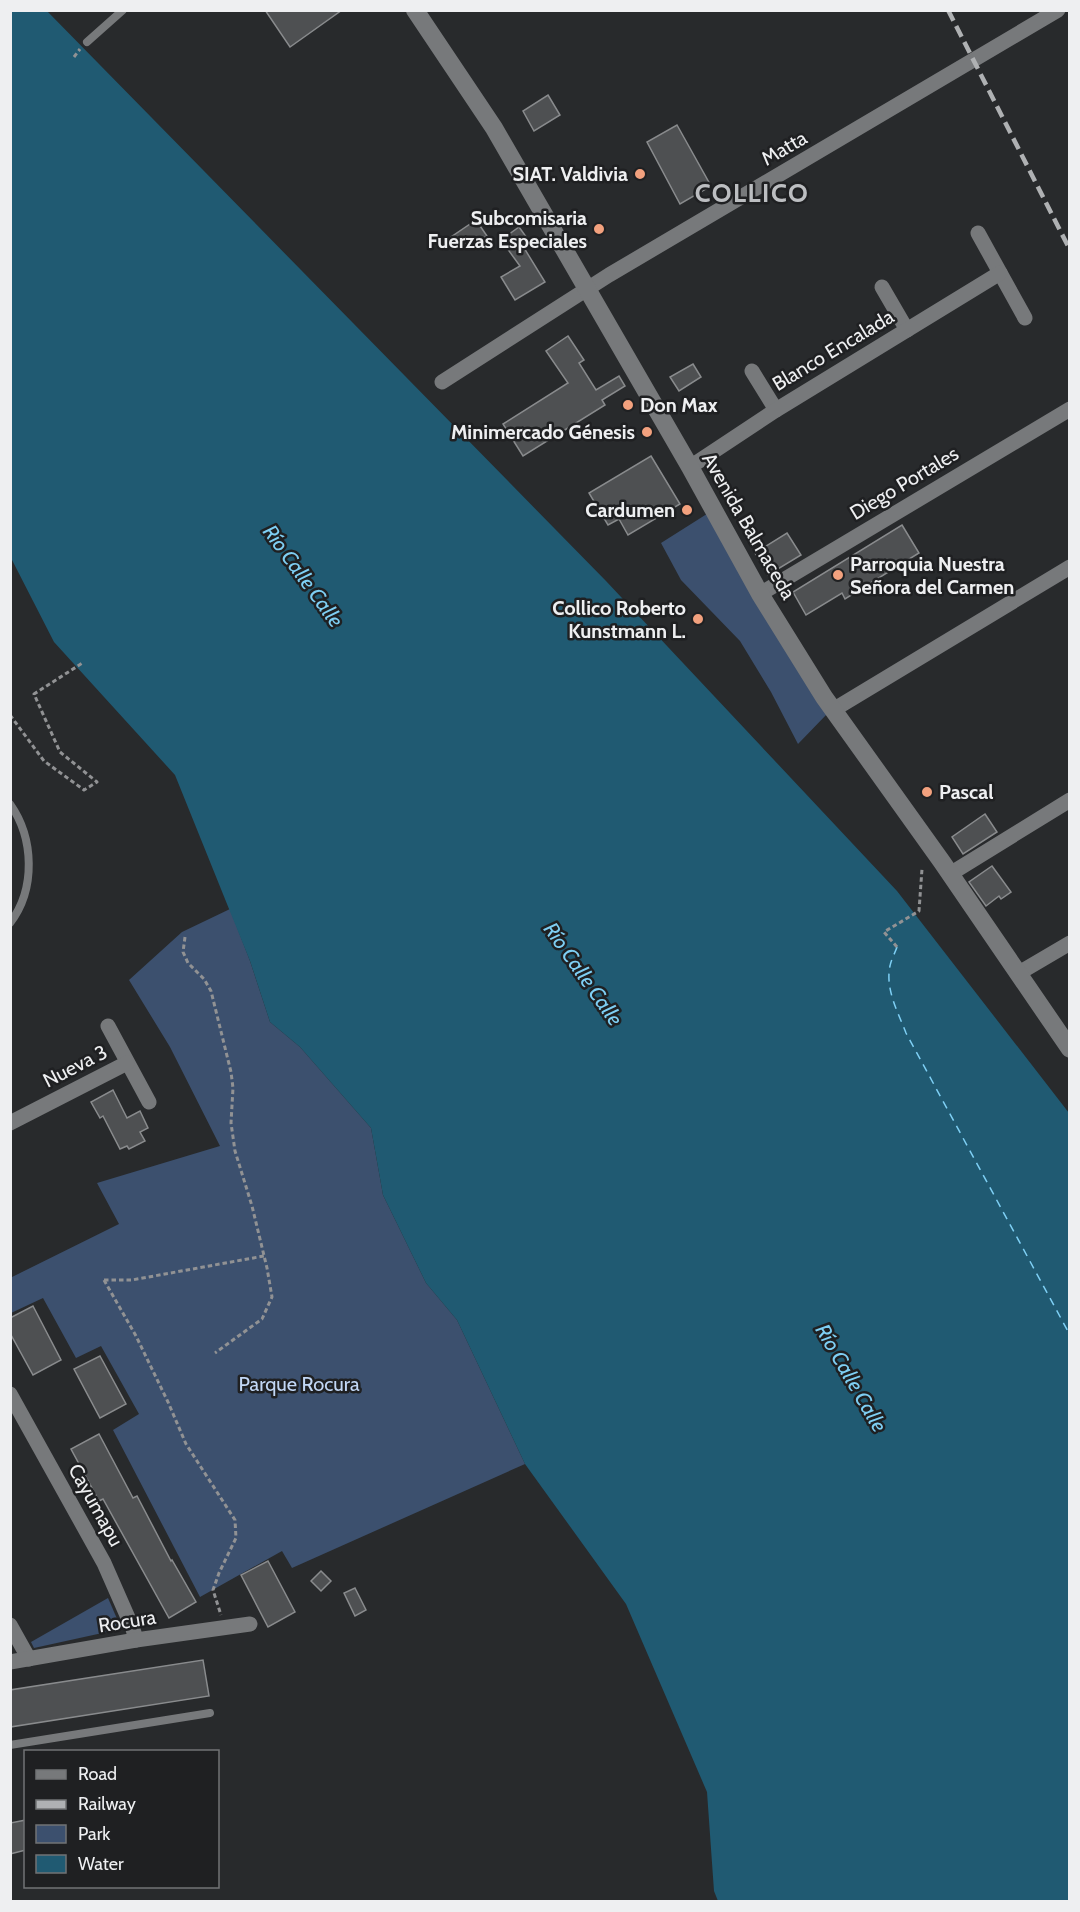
<svg xmlns="http://www.w3.org/2000/svg" width="1080" height="1912" viewBox="0 0 1080 1912" font-family="Cabin,sans-serif">
  <rect width="100%" height="100%" fill="#282a2c"/>
  <g fill="#3c506e">
    <path d="M710,512l117,202 -29,30 -27,-52 -31,-51 -59,-61 -20,-37z"/>
    <path d="M230,909l20,52 20,61 30,25 71,81 12,67 43,88 31,37 68,144 -233,104 -10,-17 -82,46 -87,-167 26,-16 -38,-68 -25,12 -33,-60 -32,15 -1,-35 109,-54 -22,-41 123,-37 -50,-99 -41,-67 53,-48z"/>
    <path d="M108,1598l10,23 -2,9 -82,18 -3,-6z"/>
  </g>
  <path fill="#205a72" d="M11,10l36,1 559,570 291,310 172,222v788h-351l-4,-10 -7,-99 -81,-188 -101,-140 -68,-144 -31,-37 -43,-88 -12,-67 -71,-81 -30,-25 -20,-61 -75,-186 -121,-133 -43,-84z"/>
  <g fill="none" stroke-linecap="round" stroke-linejoin="round">
    <path stroke="#7ecff4" stroke-width="1.5" stroke-dasharray="8 6" stroke-linecap="butt" d="M897,947c-2,6 -6,13 -7,19 -5,23 8,46 16,67l164,302"/>
  </g>
  <g fill="#4e5052" stroke="#898b8d" stroke-width="1.5">
    <path d="M265,10h77l-52,37z"/>
    <path d="M548,95l12,20 -26,16 -11,-20z"/>
    <path d="M677,125l34,61 -31,18 -33,-62z"/>
    <path d="M476,220l11,16 -16,10 -3,-3 -9,6 -8,-12z"/>
    <path d="M519,227l8,11 -6,5 24,39 -30,18 -14,-23 19,-11 -19,-26z"/>
    <path d="M568,336l16,24 -5,3 17,27 23,-14 6,10 -23,14 3,5 -82,51 -20,-32 65,-41 -22,-32z"/>
    <path d="M693,364l8,13 -22,14 -9,-14z"/>
    <path d="M651,456l29,48 -52,31 -9,-16 -11,6 -19,-32z"/>
    <path d="M902,525l17,28 -74,46 -3,-6 -36,22 -13,-23z"/>
    <path d="M787,533l14,22 -33,20 -13,-22z"/>
    <path d="M985,814l12,18 -34,22 -11,-17z"/>
    <path d="M992,866l19,26 -10,7 -2,-3 -13,10 -17,-24z"/>
    <path d="M113,1090l14,28 13,-7 8,17 -8,4 5,9 -16,8 -2,-3 -7,3 -17,-33 -3,2 -9,-16z"/>
    <path d="M33,1306l28,54 -28,15 -23,-42v-15z"/>
    <path d="M100,1356l26,48 -26,14 -26,-49z"/>
    <path d="M99,1434l34,64 4,-2 34,65 1,-1 24,42 -27,16 -66,-119 -4,2 -28,-52z"/>
    <path d="M268,1561l27,51 -27,15 -27,-52z"/>
    <path d="M321,1571l10,10 -10,10 -10,-10z"/>
    <path d="M355,1588l11,22 -11,6 -11,-23z"/>
    <path d="M203,1660l6,36 -199,31v-37z"/>
    <path d="M26,1820v30l-16,4v-31z"/>
  </g>
  <g fill="none" stroke-linecap="round" stroke-linejoin="round">
    <g stroke="#919294" stroke-width="3" stroke-dasharray="4.5 3" stroke-linecap="butt">
      <path d="M74,57l6,-8"/>
      <path d="M10,715l34,46 40,29 13,-8 -37,-30 -26,-58 50,-32"/>
      <path d="M185,937l-2,15 5,11 16,16 7,12 20,81 2,16 -2,35 4,28 17,55 15,62 5,29 -10,22 -47,34"/>
      <path d="M897,947l-13,-15 35,-21 3,-42"/>
      <path d="M104,1280l32,56 32,66 18,42 49,76 1,18 -17,35 -6,17 8,25"/>
      <path d="M104,1280h28l132,-24"/>
    </g>
    <g stroke="#77797b" stroke-width="8">
      <path d="M87,42l36,-32"/>
      <path d="M10,804c24,34 26,85 0,119"/>
      <path d="M10,1745l200,-32"/>
    </g>
    <g stroke="#77797b" stroke-width="15">
      <path d="M978,233l47,85"/>
      <path d="M882,287l25,43"/>
      <path d="M752,371l24,39"/>
      <path d="M442,382l167,-107 449,-265"/>
      <path d="M690,467l86,-57 224,-137"/>
      <path d="M760,594l310,-185"/>
      <path d="M833,710l237,-143"/>
      <path d="M950,874l120,-74"/>
      <path d="M1019,973l51,-30"/>
      <path d="M108,1026l41,76"/>
      <path d="M10,1123l117,-60"/>
      <path d="M10,1394l94,169 29,66 3,11"/>
      <path d="M10,1625l19,34"/>
      <path d="M10,1662l126,-22 114,-16"/>
    </g>
    <path stroke="#77797b" stroke-width="18" d="M415,10l79,118 196,339 70,127 64,103 118,165 128,187"/>
    <path stroke="#afb1b3" stroke-width="4.5" stroke-dasharray="12 6" stroke-linecap="butt" d="M948,10l122,240"/>
  </g>
  <g fill="#f2a17e" stroke="#1f2022" stroke-width="2">
    <circle cx="640" cy="174" r="6"/>
    <circle cx="599" cy="229" r="6"/>
    <circle cx="628" cy="405" r="6"/>
    <circle cx="647" cy="432" r="6"/>
    <circle cx="687" cy="510" r="6"/>
    <circle cx="838" cy="575" r="6"/>
    <circle cx="698" cy="619" r="6"/>
    <circle cx="927" cy="792" r="6"/>
  </g>
  <g text-anchor="middle" stroke-width="5" stroke-linejoin="round" paint-order="stroke">
    <g font-size="20" fill="#eeeff1" stroke="#1f2022">
      <text transform="translate(784 148) rotate(-30)" y="7">Matta</text>
      <text transform="translate(833 350) rotate(-31)" y="7">Blanco Encalada</text>
      <text transform="translate(904 483) rotate(-31)" y="7">Diego Portales</text>
      <text transform="translate(749 526) rotate(60)" y="7">Avenida Balmaceda</text>
      <text transform="translate(75 1066) rotate(-27)" y="7">Nueva 3</text>
      <text transform="translate(96 1505) rotate(61)" y="7">Cayumapu</text>
      <text transform="translate(127 1621) rotate(-9)" y="7">Rocura</text>
    </g>
    <g font-size="20" font-weight="bold" fill="#eeeff1" stroke="#1f2022" text-anchor="end">
      <text x="628" y="181">SIAT. Valdivia</text>
      <text x="587" y="225">Subcomisaria<tspan x="587" dy="23">Fuerzas Especiales</tspan></text>
      <text x="640" y="412" text-anchor="start">Don Max</text>
      <text x="635" y="439">Minimercado Génesis</text>
      <text x="675" y="517">Cardumen</text>
      <text x="850" y="571" text-anchor="start">Parroquia Nuestra<tspan x="850" dy="23">Señora del Carmen</tspan></text>
      <text x="686" y="615">Collico Roberto<tspan x="686" dy="23">Kunstmann L.</tspan></text>
      <text x="939" y="799" text-anchor="start">Pascal</text>
    </g>
    <g font-size="20" fill="#c2d7f5" stroke="#1f2022">
      <text x="299" y="1391">Parque Rocura</text>
    </g>
    <g font-size="21" font-style="italic" fill="#7ecff4" stroke="#1f2022">
      <text transform="translate(303 576) rotate(54)" y="7">Río Calle Calle</text>
      <text transform="translate(583 974) rotate(55)" y="7">Río Calle Calle</text>
      <text transform="translate(851 1378) rotate(60)" y="7">Río Calle Calle</text>
    </g>
    <g font-size="26" font-weight="bold" letter-spacing="1.5" fill="#bcbec1" stroke="#1f2022">
      <text x="752" y="202">COLLICO</text>
    </g>
  </g>
  <rect width="1080" height="1912" fill="none" stroke="#eeeff1" stroke-width="24"/>
  <rect x="24" y="1750" width="195" height="138" fill="#1f2022" stroke="#727375" stroke-width="1.5"/>
  <rect x="36" y="1770" width="30" height="9" fill="#77797b" stroke="#727375" stroke-width="1.5"/>
  <text x="78" y="1780" font-size="18" fill="#eeeff1">Road</text>
  <rect x="36" y="1800" width="30" height="9" fill="#afb1b3" stroke="#727375" stroke-width="1.5"/>
  <text x="78" y="1810" font-size="18" fill="#eeeff1">Railway</text>
  <rect x="36" y="1825" width="30" height="18" fill="#3c506e" stroke="#727375" stroke-width="1.5"/>
  <text x="78" y="1840" font-size="18" fill="#eeeff1">Park</text>
  <rect x="36" y="1855" width="30" height="18" fill="#205a72" stroke="#727375" stroke-width="1.5"/>
  <text x="78" y="1870" font-size="18" fill="#eeeff1">Water</text>
</svg>
